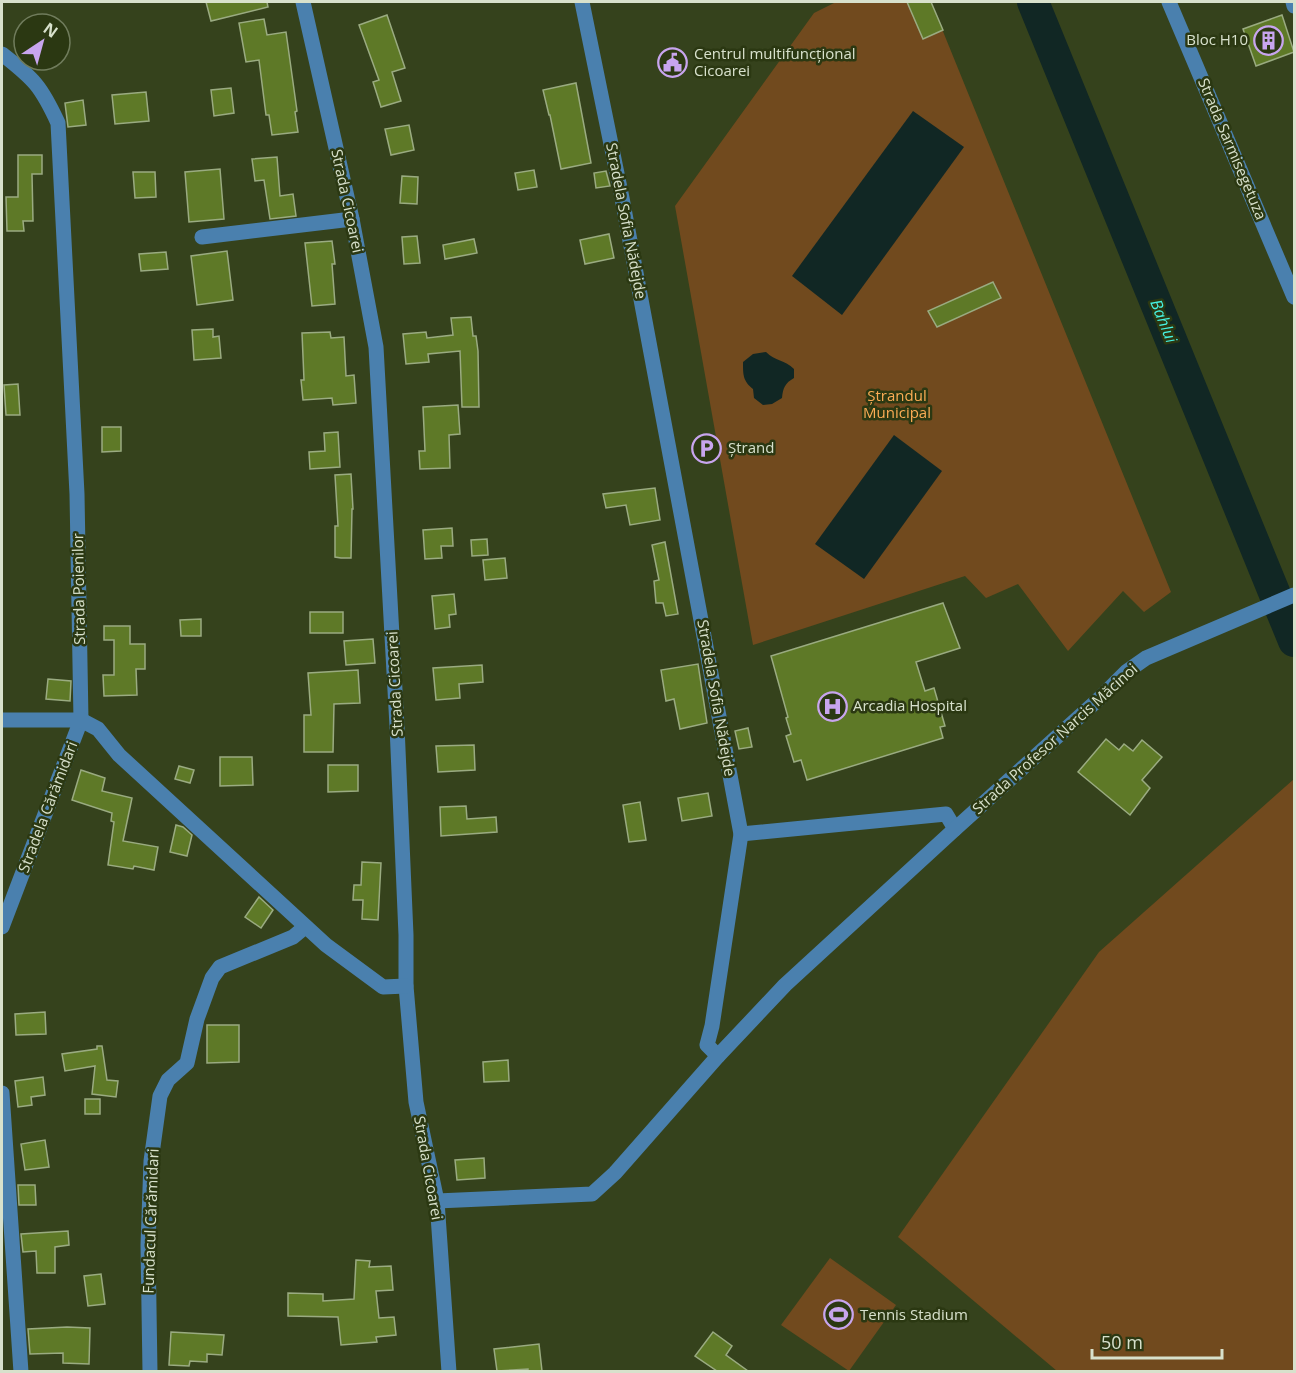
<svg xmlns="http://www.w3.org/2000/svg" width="1296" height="1373" viewBox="0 0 1296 1373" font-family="'Open Sans',sans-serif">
  <rect width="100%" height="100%" fill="#35421c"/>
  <g fill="#714a1e">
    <path d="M836,2h95l240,590 -27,20 -21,-21 -55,60 -50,-67 -32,14 -21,-22 -212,69 -78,-439 139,-193z"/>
    <path d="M1294,779v592h-237l-159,-134 201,-285z"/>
    <path d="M830,1258l66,47 -47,66 -68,-46z"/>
  </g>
  <g fill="#112724">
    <path d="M913,111l51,36 -122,168 -50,-39z"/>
    <path d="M766,352c9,9 19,8 28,17v9c-9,5 -11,10 -12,20l-10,6 -9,1 -9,-7 -1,-9c-10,-8 -10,-14 -10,-27l10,-8z"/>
    <path d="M894,435l48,36 -78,108 -49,-35z"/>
  </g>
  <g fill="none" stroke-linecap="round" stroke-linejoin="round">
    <path stroke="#112724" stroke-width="32" d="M1033,2l261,639"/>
  </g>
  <g fill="#5e7927" stroke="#9aab81" stroke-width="1.5">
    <path d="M206,2h61l1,5 -57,14z"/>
    <path d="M907,2h24l12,28 -20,9z"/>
    <path d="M387,15l18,53 -13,4 9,29 -20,6 -8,-25 6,-2 -20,-55z"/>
    <path d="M1282,15l12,37 -38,14 -13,-37z"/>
    <path d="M264,19l3,16 19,-3 11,79 -2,1 3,20 -26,3 -3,-20h-3l-7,-55 -13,2 -7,-39z"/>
    <path d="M576,83l15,80 -30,6 -11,-54h-1l-6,-25z"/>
    <path d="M231,88l3,25 -20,3 -3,-26z"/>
    <path d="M146,92l3,29 -34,3 -3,-29z"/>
    <path d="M83,100l3,25 -18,2 -3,-24z"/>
    <path d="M409,125l5,25 -23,5 -6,-26z"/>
    <path d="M18,155h24v19h-10l1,47h-10l1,10h-17l-1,-34h12z"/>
    <path d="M277,157l3,39 13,-2 3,22 -26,3 -6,-39 -9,1 -3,-22z"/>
    <path d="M220,169l4,50 -35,3 -4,-50z"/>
    <path d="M534,170l3,17 -19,3 -3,-17z"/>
    <path d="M606,171l4,15 -14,2 -2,-15z"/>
    <path d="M133,172h22l1,25 -21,1z"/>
    <path d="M402,176l16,1 -1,27 -17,-1z"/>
    <path d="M609,234l5,24 -29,6 -5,-24z"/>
    <path d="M417,236l3,27 -16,1 -2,-27z"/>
    <path d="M474,239l3,14 -32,6 -2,-14z"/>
    <path d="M332,241l3,23h-3l3,40 -23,2 -7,-63z"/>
    <path d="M227,251l6,49 -36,5 -6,-49z"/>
    <path d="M166,252l2,17 -27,2 -2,-17z"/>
    <path d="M993,282l8,16 -64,29 -9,-16z"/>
    <path d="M471,317l2,19h3l2,15 1,56h-17l-2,-56 -32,3 1,8 -23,2 -3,-30 23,-2 1,6 26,-3 -2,-17z"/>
    <path d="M213,329v8l6,-1 2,22 -27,2 -2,-30z"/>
    <path d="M330,332l1,6 13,-1 2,39 8,-1 2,28 -23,2 -1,-7 -29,2 -2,-20h3l-2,-47z"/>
    <path d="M18,384l2,31h-14l-2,-30z"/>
    <path d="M458,405l2,29 -11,1 1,33 -30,1 -1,-18h6l-2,-44z"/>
    <path d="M102,427h19v24l-19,1z"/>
    <path d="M338,432l2,35 -30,2 -1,-17 16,-1 -1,-18z"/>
    <path d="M351,474l2,35h-1l-1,49h-10l-6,-1v-31h3l-3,-51z"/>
    <path d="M655,488l5,32 -30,5 -4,-20 -20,3 -3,-14z"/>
    <path d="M452,528l1,18h-12l1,12 -17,1 -2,-29z"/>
    <path d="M487,539l1,16 -16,1 -1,-16z"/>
    <path d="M665,542l13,72 -12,2 -3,-13h-7l-2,-22 5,-1 -7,-35z"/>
    <path d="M505,558l2,20 -22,2 -2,-20z"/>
    <path d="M454,594l2,20 -7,1 1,12 -15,2 -3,-33z"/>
    <path d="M943,603l17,45 -44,14 9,29 9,-3 11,38 -5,1 3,11 -136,42 -6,-20 -7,2 -8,-26 5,-2 -5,-16 2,-1 -17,-61z"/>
    <rect x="310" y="612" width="33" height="21"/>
    <path d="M201,619v17h-20l-1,-16z"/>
    <path d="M104,626h26v18h15v25h-9l1,26 -33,1 -1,-21h11v-35h-10z"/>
    <path d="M373,639l2,24 -29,2 -2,-24z"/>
    <path d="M698,664l9,59 -27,6 -6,-30 -8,2 -5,-31z"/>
    <path d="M482,665l1,17 -24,2 1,14 -24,2 -3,-32z"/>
    <path d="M358,670l2,33 -26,1 -1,48h-29v-37h7l-3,-42z"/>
    <path d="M48,679l23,2 -1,20 -24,-2z"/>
    <path d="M748,728l4,19 -13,2 -4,-18z"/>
    <path d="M1106,739l13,11 5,-6 9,7 9,-11 20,17 -20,23 8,8 -20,27 -52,-43z"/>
    <path d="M474,745l1,25 -37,2 -2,-26z"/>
    <path d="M220,757h32l1,28 -33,1z"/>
    <path d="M328,765h30v26l-30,1z"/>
    <path d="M179,766l15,4 -4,13 -15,-4z"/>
    <path d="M81,770l24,8 -3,13 30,7 -9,43 35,6 -4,23 -20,-4 -1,3 -25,-4 6,-43 -3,-1 1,-8 -40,-13z"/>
    <path d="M708,793l4,23 -30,5 -4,-23z"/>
    <path d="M640,802l6,38 -17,2 -6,-37z"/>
    <path d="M466,806l1,13 29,-2 1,15 -56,4 -1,-29z"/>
    <path d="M176,825l7,2 9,8 -5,21 -17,-4z"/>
    <path d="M362,862l19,1 -3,57 -16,-1 1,-19h-10l1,-15h7z"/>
    <path d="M259,897l14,13 -12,18 -16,-11z"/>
    <path d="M45,1012l1,22 -30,1 -1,-21z"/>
    <path d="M207,1025h32v37l-32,1z"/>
    <path d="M97,1046h5l5,34 11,1 -2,16 -24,-3 3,-28 -30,5 -3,-17 35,-5z"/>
    <path d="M508,1060l1,21 -25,1 -1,-20z"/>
    <path d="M43,1077l2,18 -14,2 1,8 -14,2 -3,-26z"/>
    <rect x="85" y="1099" width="15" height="15"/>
    <path d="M45,1140l4,27 -24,3 -4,-26z"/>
    <path d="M484,1158l1,20 -28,2 -2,-20z"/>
    <path d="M18,1185h17l1,20h-17z"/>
    <path d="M68,1231l1,14 -14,2v26h-18l-1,-22 -13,1 -2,-18z"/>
    <path d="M356,1260l14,1 -1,6 22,-1 2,24 -17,1 3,27 15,-1 2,18 -20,2 1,5 -36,3 -3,-28 -50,-1v-23l35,1v7l31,-2z"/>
    <path d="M101,1274l4,30 -17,2 -4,-30z"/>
    <path d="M67,1327l23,1 -1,36 -26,-1v-10l-33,1 -2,-25z"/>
    <path d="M171,1332l53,3 -2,20 -15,-1v8l-17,-1 -1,5 -20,-1z"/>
    <path d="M713,1332l19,14 -6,9 22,16h-31l-22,-15z"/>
    <path d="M539,1344l3,27h-14v-2l-31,2 -3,-22z"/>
  </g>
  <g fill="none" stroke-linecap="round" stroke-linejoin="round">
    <g stroke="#4a80ae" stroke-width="15">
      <path d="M303,2l49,217 24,128 21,379 9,209v51l10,116 21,99 12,171"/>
      <path d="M582,2l40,196 119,636 -29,192 -5,19 11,11"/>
      <path d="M1169,2l125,295"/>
      <path d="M1293,2l1,4"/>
      <path d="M2,54c32,25 39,32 56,69l19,371 4,226 -79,207"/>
      <path d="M202,237l150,-18"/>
      <path d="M2,720h79l17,9 21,26 207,190 57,42 23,-1"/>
      <path d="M741,834l205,-20 9,15"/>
      <path d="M2,1093l19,279"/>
      <path d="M437,1201l155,-7 23,-21 103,-117 67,-71 170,-156 145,-131 26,-26 20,-14 148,-63"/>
      <path d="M150,1372l-2,-127 3,-84 9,-65 8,-16 19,-17 10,-44 15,-41 8,-11 73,-30 12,-10"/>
    </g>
  </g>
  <defs>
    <symbol id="building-ring" viewBox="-11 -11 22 22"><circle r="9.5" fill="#2b3812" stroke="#c8a5ee" stroke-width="1.5"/><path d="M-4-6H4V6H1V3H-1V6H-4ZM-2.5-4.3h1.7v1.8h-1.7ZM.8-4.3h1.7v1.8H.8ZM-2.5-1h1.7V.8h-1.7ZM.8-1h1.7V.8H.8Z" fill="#c8a5ee"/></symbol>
    <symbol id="civic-ring" viewBox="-11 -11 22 22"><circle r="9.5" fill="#2b3812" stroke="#c8a5ee" stroke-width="1.5"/><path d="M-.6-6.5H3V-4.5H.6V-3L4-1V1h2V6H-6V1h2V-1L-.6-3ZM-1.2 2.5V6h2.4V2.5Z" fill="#c8a5ee"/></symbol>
    <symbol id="parking-ring" viewBox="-11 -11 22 22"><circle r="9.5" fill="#2b3812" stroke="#c8a5ee" stroke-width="1.5"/><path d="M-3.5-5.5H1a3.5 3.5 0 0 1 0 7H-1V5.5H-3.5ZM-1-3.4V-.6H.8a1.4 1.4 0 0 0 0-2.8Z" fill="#c8a5ee"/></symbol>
    <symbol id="hospital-ring" viewBox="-11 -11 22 22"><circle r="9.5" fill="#2b3812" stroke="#c8a5ee" stroke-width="1.5"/><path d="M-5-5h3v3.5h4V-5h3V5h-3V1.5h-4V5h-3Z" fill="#c8a5ee"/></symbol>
    <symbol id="stadium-ring" viewBox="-11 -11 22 22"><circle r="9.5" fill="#2b3812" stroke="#c8a5ee" stroke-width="1.5"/><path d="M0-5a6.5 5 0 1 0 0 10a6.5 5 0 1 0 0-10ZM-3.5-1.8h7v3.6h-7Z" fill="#c8a5ee"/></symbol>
  </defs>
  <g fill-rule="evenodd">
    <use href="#building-ring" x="1252" y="24" width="33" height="33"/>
    <use href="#civic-ring" x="656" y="46" width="33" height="33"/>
    <use href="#parking-ring" x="690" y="432" width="33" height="33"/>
    <use href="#hospital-ring" x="816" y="690" width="33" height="33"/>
    <use href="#stadium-ring" x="822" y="1298" width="33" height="33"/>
  </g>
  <g text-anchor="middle" stroke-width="5" stroke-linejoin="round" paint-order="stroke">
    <g font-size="15" fill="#d8e1cc" stroke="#2b3812" text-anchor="start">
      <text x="1248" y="45" text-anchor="end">Bloc H10</text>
      <text x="694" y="59">Centrul multifuncțional<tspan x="694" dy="17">Cicoarei</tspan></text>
      <text x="728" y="453">Ștrand</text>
      <text x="853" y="711">Arcadia Hospital</text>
      <text x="860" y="1320">Tennis Stadium</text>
    </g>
    <g font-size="15" fill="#d8e1cc" stroke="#2b3812">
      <text transform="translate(1232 149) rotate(67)" y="5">Strada Sarmisegetuza</text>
      <text transform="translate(347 201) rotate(78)" y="5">Strada Cicoarei</text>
      <text transform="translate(626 221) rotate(79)" y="5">Stradela Sofia Nădejde</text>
      <text transform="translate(79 589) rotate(-91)" y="5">Strada Poienilor</text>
      <text transform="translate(395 684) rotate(-93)" y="5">Strada Cicoarei</text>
      <text transform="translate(716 698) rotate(80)" y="5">Stradela Sofia Nădejde</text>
      <text transform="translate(1055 739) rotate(-42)" y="5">Strada Profesor Narcis Măcinoi</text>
      <text transform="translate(48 807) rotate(-69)" y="5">Stradela Cărămidari</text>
      <text transform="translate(428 1168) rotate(80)" y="5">Strada Cicoarei</text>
      <text transform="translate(151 1221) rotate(-88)" y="5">Fundacul Cărămidari</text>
    </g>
    <g font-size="15" fill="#fbac55" stroke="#2b3812">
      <text x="897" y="401">Ștrandul<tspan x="897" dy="17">Municipal</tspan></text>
    </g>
    <g font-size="16" font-style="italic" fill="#46f2e2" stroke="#2b3812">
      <text transform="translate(1164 321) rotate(68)" y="6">Bahlui</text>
    </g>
  </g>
  <rect width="1296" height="1373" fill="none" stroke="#d8e1cc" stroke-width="6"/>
  <g transform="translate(42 42) rotate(36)"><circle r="28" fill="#2b3812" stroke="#707c5c" stroke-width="1.5"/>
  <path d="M0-4.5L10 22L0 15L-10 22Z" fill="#c8a5ee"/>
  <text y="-9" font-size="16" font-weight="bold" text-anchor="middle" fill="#d8e1cc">N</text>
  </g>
  <path d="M1092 1349v9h130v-9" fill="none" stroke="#d8e1cc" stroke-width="3"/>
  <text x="1101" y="1349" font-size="18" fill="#d8e1cc" stroke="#2b3812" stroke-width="4.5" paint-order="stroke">50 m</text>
</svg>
